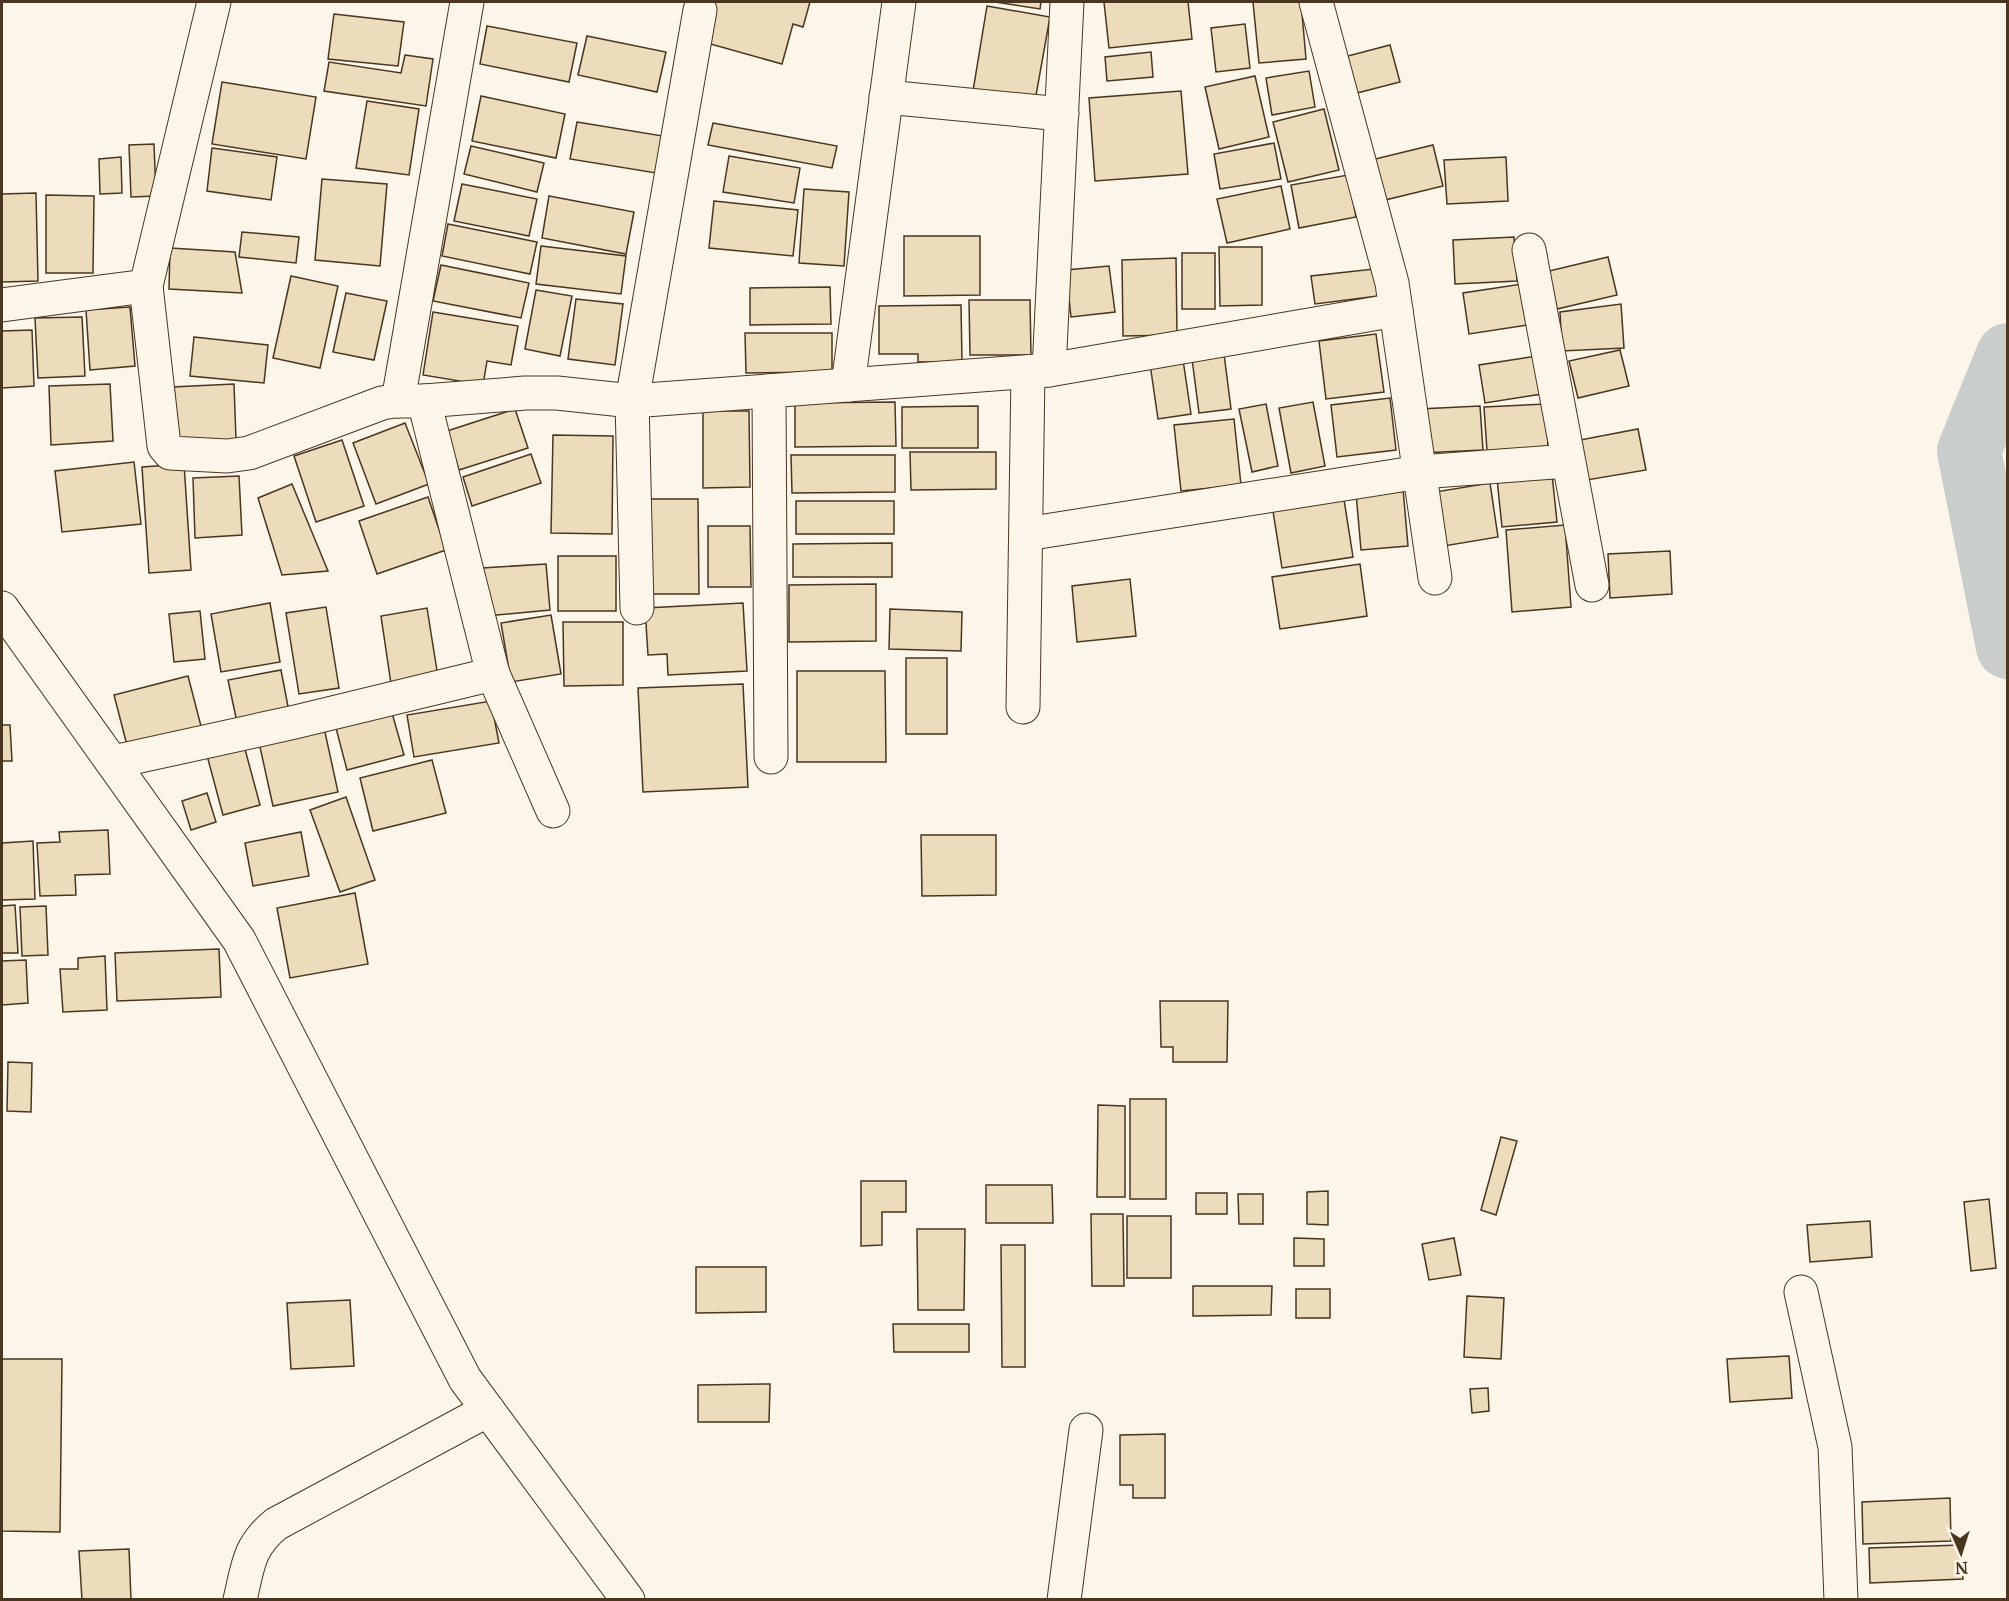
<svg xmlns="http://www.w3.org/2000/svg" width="2009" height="1601" viewBox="0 0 2009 1601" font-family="Merriweather,serif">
  <rect width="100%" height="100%" fill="#fbf6e9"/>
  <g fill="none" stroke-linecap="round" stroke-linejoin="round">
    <path stroke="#c9cecd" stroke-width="64" d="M2008,355l-39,96 39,196"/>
  </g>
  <g fill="#ecdcbc" stroke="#4a3520" stroke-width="1.5">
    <path d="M711,2h99l-7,25 -10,-3 -11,40 -82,-23z"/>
    <path d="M995,2h46l-1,7z"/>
    <path d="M1104,2h84l4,37 -83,9z"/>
    <path d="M1253,2h48l5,57 -47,4z"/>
    <path d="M987,6l63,11 -15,84 -62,-10z"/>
    <path d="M334,14l70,8 -6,44 -70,-7z"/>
    <path d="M1245,24l5,44 -34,4 -5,-44z"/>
    <path d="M487,26l90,17 -8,39 -89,-18z"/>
    <path d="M587,36l79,16 -9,40 -79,-17z"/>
    <path d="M1390,45l10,37 -47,12 -9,-37z"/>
    <path d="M1151,52l2,25 -46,4 -2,-24z"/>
    <path d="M405,55l28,4 -7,47 -102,-15 5,-29 72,11z"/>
    <path d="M1309,71l6,36 -43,8 -6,-37z"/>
    <path d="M1255,76l14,61 -50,12 -14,-62z"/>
    <path d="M222,82l94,15 -10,62 -94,-15z"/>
    <path d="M1181,91l7,83 -93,7 -6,-83z"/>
    <path d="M481,96l84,18 -9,44 -84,-17z"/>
    <path d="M367,101l52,8 -10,66 -53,-7z"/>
    <path d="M1324,109l15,61 -51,12 -15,-60z"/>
    <path d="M577,122l86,14 -7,37 -86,-14z"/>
    <path d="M713,123l124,23 -5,22 -124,-23z"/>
    <path d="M1274,143l7,36 -61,10 -6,-35z"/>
    <path d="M154,144l2,52 -25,1 -2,-52z"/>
    <path d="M1433,145l10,41 -62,15 -10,-41z"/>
    <path d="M471,146l73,17 -7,29 -73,-18z"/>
    <path d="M212,148l65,9 -6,43 -64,-9z"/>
    <path d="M729,156l71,12 -6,35 -71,-11z"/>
    <path d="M121,157l1,36 -22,1 -1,-35z"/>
    <path d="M1506,157l2,44 -61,3 -3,-44z"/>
    <path d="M1348,175l8,42 -57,11 -8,-43z"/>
    <path d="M322,179l65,5 -7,82 -65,-6z"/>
    <path d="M462,184l75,15 -8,37 -75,-15z"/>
    <path d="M1281,186l9,43 -63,14 -10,-44z"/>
    <path d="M804,189l45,3 -5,74 -45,-3z"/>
    <path d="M36,193l2,88 -36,1v-88z"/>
    <path d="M46,195l48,1 -1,77h-47z"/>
    <path d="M549,196l85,16 -8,42 -84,-16z"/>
    <path d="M714,201l84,9 -5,46 -84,-8z"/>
    <path d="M448,224l89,18 -7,32 -88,-18z"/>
    <path d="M242,232l57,5 -3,26 -57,-6z"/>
    <path d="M904,236h76v59l-76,1z"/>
    <path d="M1514,237l3,44 -62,3 -2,-44z"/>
    <path d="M541,246l85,10 -5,38 -85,-10z"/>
    <path d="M1219,247h43v58l-42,1z"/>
    <path d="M170,248l65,4 7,41 -73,-4z"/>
    <rect x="1182" y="253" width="33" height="56"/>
    <path d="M1608,257l9,38 -60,14 -8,-38z"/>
    <path d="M1176,258l1,77 -54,1 -1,-76z"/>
    <path d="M441,265l88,18 -8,35 -88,-17z"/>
    <path d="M1109,266l6,46 -44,5 -5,-47z"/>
    <path d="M1374,269l4,27 -63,8 -4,-28z"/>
    <path d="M291,276l47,10 -18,82 -47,-10z"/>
    <path d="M1522,284l6,41 -59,9 -6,-41z"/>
    <path d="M830,287l1,37 -81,1v-37z"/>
    <path d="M536,290l36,6 -12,60 -35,-7z"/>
    <path d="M346,293l41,8 -13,59 -41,-8z"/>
    <path d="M576,299l47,5 -8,61 -47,-6z"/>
    <path d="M969,300h61l1,55h-61z"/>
    <path d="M1621,304l3,44 -62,3 -2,-39z"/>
    <path d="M961,305l1,57h-44v-8h-39v-48z"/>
    <path d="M130,307l5,59 -45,4 -4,-60z"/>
    <path d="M433,312l85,14 -7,39 -24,-4 -4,24 -60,-10z"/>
    <path d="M82,317l3,59 -47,2 -3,-60z"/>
    <path d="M32,330l2,56 -32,2v-57z"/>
    <path d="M745,333h87v39l-86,1z"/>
    <path d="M1376,334l8,58 -58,7 -7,-58z"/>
    <path d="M194,337l74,8 -4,38 -74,-7z"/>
    <path d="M1223,346l8,63 -32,4 -8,-62z"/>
    <path d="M1620,350l9,36 -51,12 -9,-37z"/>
    <path d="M1182,353l9,61 -33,5 -9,-62z"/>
    <path d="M1537,356l5,38 -57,9 -6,-38z"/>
    <path d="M110,384l3,57 -62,4 -2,-59z"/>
    <path d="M234,384l2,56 -62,2 -2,-55z"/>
    <path d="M1390,398l6,52 -59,7 -6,-52z"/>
    <path d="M895,402l1,44 -101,1v-44z"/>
    <path d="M1313,402l12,64 -34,7 -12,-65z"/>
    <path d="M1266,404l12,62 -26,6 -13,-63z"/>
    <path d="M1546,404l2,43 -61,4 -3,-44z"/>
    <path d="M978,406v42h-76v-41z"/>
    <path d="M1480,406l3,44 -62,3 -2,-44z"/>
    <path d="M515,409l13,39 -69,22 -12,-39z"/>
    <path d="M703,411h46l1,76 -47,1z"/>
    <path d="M1234,419l7,66 -60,6 -7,-66z"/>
    <path d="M405,423l24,61 -53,20 -23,-61z"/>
    <path d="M1638,429l8,41 -59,10 -7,-40z"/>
    <path d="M553,435l60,1 -1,98 -61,-1z"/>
    <path d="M342,440l22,66 -48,16 -22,-66z"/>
    <path d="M910,452h86v37l-85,1z"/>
    <path d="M531,454l10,29 -69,23 -9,-29z"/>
    <path d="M791,455h104v37l-103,1z"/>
    <path d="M134,462l7,62 -79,8 -7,-61z"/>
    <path d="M184,464l7,106 -42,3 -7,-106z"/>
    <path d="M1552,474l5,48 -55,5 -5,-48z"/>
    <path d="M239,476l3,59 -47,3 -2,-60z"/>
    <path d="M1490,483l8,54 -60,10 -9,-54z"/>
    <path d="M292,484l36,87 -46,4 -24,-77z"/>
    <path d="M1403,489l5,57 -47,4 -5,-57z"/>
    <path d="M1343,493l10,64 -71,11 -10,-63z"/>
    <path d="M428,497l18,53 -69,24 -18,-53z"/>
    <path d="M641,499h57l1,95h-57z"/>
    <rect x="796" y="501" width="98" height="33"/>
    <path d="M1565,525l6,82 -59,5 -6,-82z"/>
    <path d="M708,526h42l1,61h-43z"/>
    <path d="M892,543v34h-99v-33z"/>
    <path d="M1670,551l2,43 -62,4 -2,-44z"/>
    <rect x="558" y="556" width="58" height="55"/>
    <path d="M546,564l4,46 -64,6 -4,-48z"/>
    <path d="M1360,564l7,52 -87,13 -8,-52z"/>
    <path d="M1130,579l6,57 -59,6 -5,-56z"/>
    <path d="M876,584v57l-87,1v-57z"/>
    <path d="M270,603l10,59 -59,10 -10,-58z"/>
    <path d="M743,603l4,68 -79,4 -1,-21 -19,1 -3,-47z"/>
    <path d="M326,607l13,81 -40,6 -13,-81z"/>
    <path d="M427,608l11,69 -47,7 -10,-68z"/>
    <path d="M890,609l72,3 -1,39 -72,-2z"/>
    <path d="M200,611l5,48 -31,3 -5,-48z"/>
    <path d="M551,615l10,59 -50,8 -10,-59z"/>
    <path d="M563,622h60v63l-59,1z"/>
    <rect x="906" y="658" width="41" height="76"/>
    <path d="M281,670l9,47 -52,10 -10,-47z"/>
    <path d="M797,671h88l1,91h-89z"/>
    <path d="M188,676l14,54 -74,19 -14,-54z"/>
    <path d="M743,684l5,103 -105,5 -5,-104z"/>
    <path d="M491,701l8,42 -85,14 -7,-42z"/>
    <path d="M392,713l12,42 -57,15 -11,-42z"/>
    <path d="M323,723l15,69 -65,14 -15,-68z"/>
    <path d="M2,725h8l2,36h-10z"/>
    <path d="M242,738l18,67 -37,10 -18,-67z"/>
    <path d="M432,760l14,53 -73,18 -13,-53z"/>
    <path d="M207,793l9,29 -25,8 -9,-29z"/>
    <path d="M346,797l29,83 -35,12 -30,-82z"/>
    <path d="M108,830l2,44 -35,1 1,20 -36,1 -3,-53 23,-1 -1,-10z"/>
    <path d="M301,832l8,44 -56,10 -8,-43z"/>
    <path d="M921,835h75v60l-74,1z"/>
    <path d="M33,841l2,58 -33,1v-57z"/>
    <path d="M355,893l13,71 -78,14 -13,-70z"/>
    <path d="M15,905l3,48h-16v-47z"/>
    <path d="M46,906l2,49 -26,1 -2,-49z"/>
    <path d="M219,949l2,48 -104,4 -2,-48z"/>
    <path d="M105,956l2,54 -44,2 -3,-43h18v-11z"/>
    <path d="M26,960l2,43 -26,2v-44z"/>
    <path d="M1160,1001h68l-1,61h-54v-15h-12z"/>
    <path d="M8,1062l24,1 -1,49 -24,-1z"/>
    <rect x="1130" y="1099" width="36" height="100"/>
    <path d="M1098,1105l27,1v91h-28z"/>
    <path d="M1501,1137l16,4 -21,74 -15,-5z"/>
    <path d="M861,1181h45v31h-24v33l-21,1z"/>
    <path d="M986,1185h66l1,38h-67z"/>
    <path d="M1328,1191v34l-21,-1v-32z"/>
    <rect x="1196" y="1193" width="31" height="21"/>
    <path d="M1238,1194h25v30h-24z"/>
    <path d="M1989,1199l7,69 -25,3 -7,-69z"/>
    <path d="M1091,1214h32l1,72h-32z"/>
    <rect x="1127" y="1216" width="44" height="62"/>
    <path d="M1870,1221l2,36 -62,5 -3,-37z"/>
    <path d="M917,1229h48l-1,81h-46z"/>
    <path d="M1294,1238l30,1v27h-30z"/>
    <path d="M1454,1238l7,37 -32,5 -7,-36z"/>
    <path d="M1001,1245h24v122h-23z"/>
    <path d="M696,1267h70v45l-70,1z"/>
    <path d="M1193,1286h79l-1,29 -78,1z"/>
    <rect x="1296" y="1289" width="34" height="29"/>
    <path d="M1467,1296l37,2 -3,61 -37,-2z"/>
    <path d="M350,1300l4,66 -63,3 -4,-66z"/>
    <path d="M893,1324h76v28h-75z"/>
    <path d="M1789,1356l3,42 -62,4 -3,-43z"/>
    <path d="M2,1359h60l-2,173 -58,-1z"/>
    <path d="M770,1384l-1,38h-71v-37z"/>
    <path d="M1488,1388l1,23 -17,2 -2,-24z"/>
    <path d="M1165,1434v64h-32v-13h-13v-50z"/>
    <path d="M1950,1498l1,43 -88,3 -1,-42z"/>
    <path d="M1961,1545l2,34 -93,4 -1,-35z"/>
    <path d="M129,1549l2,51h-49l-3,-49z"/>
  </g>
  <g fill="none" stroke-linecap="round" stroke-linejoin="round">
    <defs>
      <g id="street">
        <path d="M214,2l-68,284 18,160 6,7 57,3 22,-3 133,-50 12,-2h30l101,-8h32l75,8 417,-31 347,-60"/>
        <path d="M1316,2l76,281 43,295"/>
        <path d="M886,97l176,17"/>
        <path d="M1529,250l63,335"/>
        <path d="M2,305l144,-19"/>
        <path d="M1049,370l18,-368"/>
        <path d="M848,385l51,-383"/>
        <path d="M769,391l2,366"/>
        <path d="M398,401l69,-399"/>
        <path d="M424,401l69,273 60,137"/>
        <path d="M1026,534l394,-62 148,-11"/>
        <path d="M2,608l237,332 226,439 163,221"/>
        <path d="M637,608l-5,-207 68,-391"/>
        <path d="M1023,707l5,-335"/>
        <path d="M113,762l182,-40 198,-48"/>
        <path d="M1801,1292l34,155 6,153"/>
        <path d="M240,1600c8,-34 8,-53 36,-76l212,-114"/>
        <path d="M1064,1600l22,-170"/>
      </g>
    </defs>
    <use href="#street" stroke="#4a3520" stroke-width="35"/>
    <use href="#street" stroke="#fbf6e9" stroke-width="33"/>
  </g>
  <rect width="2009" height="1601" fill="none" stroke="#4a3520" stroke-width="6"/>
  <g transform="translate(1961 1553) rotate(177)" stroke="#fbf6e9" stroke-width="4.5" paint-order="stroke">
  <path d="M0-4.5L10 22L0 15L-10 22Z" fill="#4a3520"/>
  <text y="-9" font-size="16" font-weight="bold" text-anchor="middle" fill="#4a3520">N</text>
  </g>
</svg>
